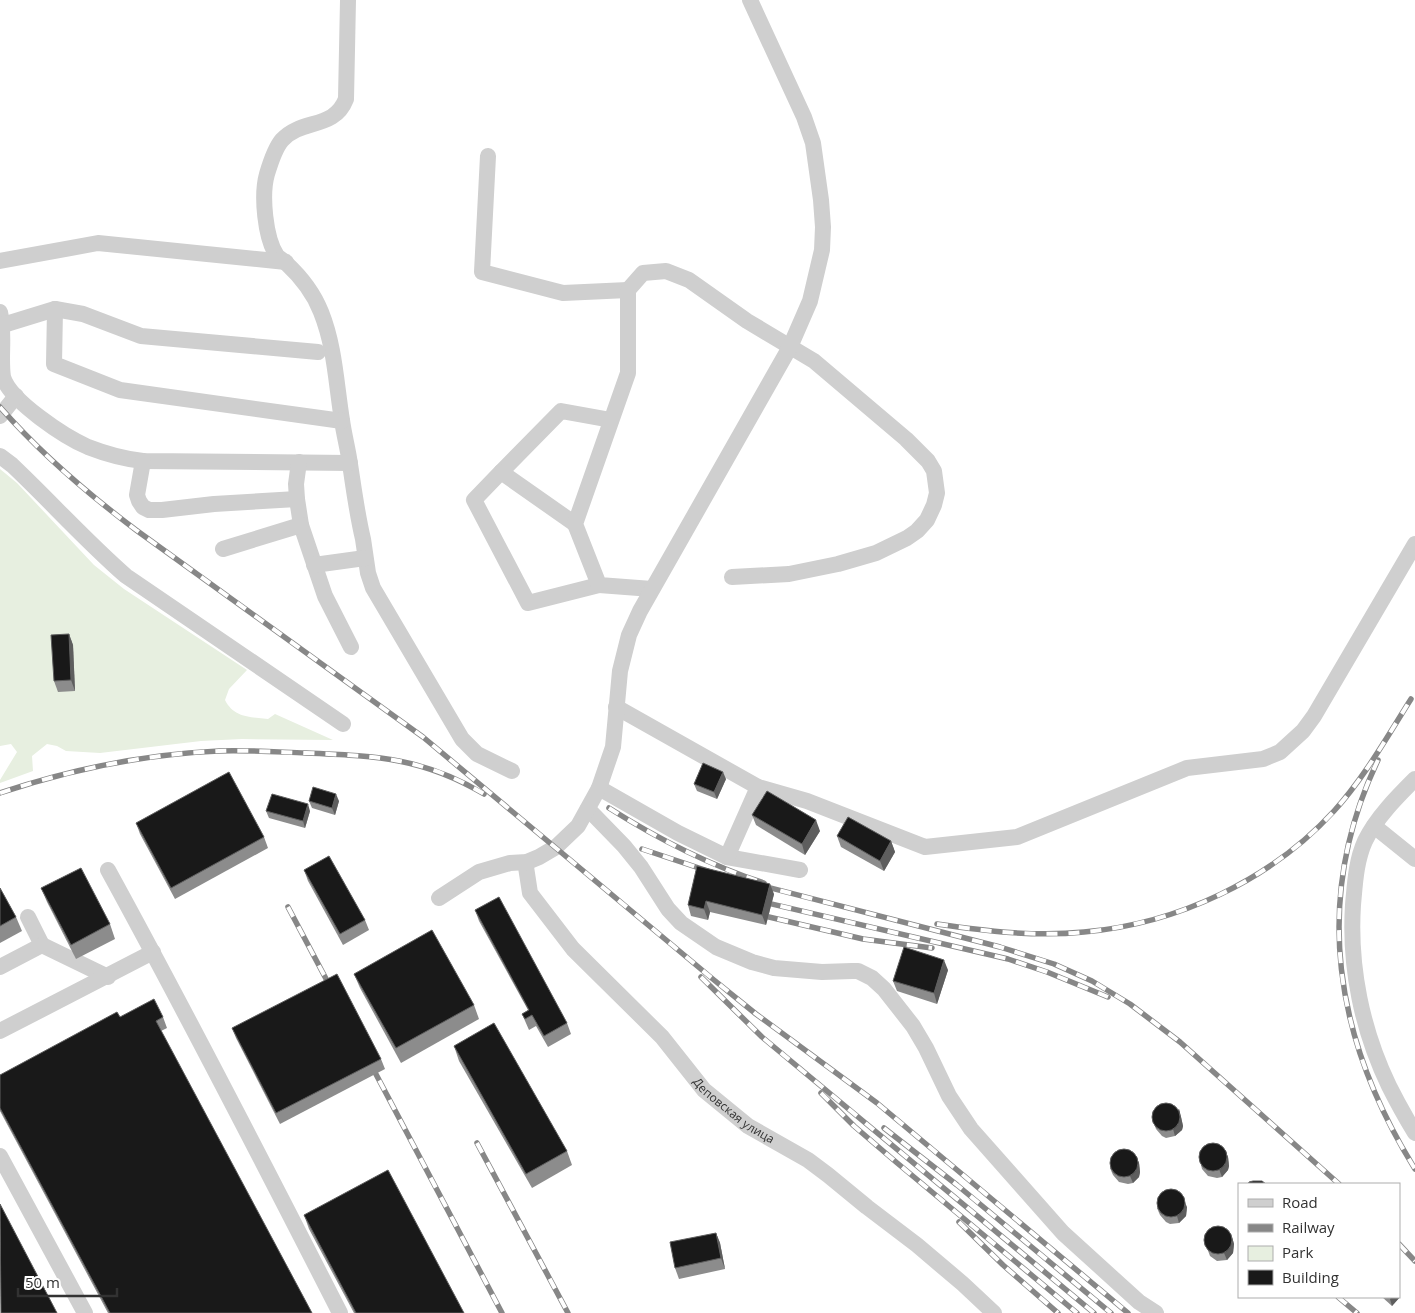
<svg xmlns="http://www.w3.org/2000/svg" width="1415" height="1313" viewBox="0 0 1415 1313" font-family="'Open Sans',sans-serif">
  <rect width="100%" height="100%" fill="#fff"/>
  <path fill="#e7efe0" d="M0,469l17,14 77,82 30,24 123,81 -18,19 -4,11c9,18 26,17 43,19l7,-5 58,26 -91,-1 -41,2 -101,12 -34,-2 -9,-5 -10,-2 -15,12 1,15 -33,12v-3l17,-28 -6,-8 -11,2z"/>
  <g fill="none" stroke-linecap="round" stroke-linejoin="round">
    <g stroke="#cfcfcf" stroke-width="16">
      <path d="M348,0l-2,99c-12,31 -44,19 -64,41 -7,8 -12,24 -15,34 -6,21 -2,64 10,82 2,2 6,4 9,7 14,13 28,31 35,49 14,35 15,71 21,108 2,15 6,29 8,44 4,26 7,50 13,75l5,34 5,15 89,151 15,15 35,17"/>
      <path d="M488,156l-6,116 81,21 65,-3"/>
      <path d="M0,261l98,-18 188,19"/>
      <path d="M55,309l28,5 58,22 177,16"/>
      <path d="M0,312c5,21 0,46 3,65 7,24 62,60 85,70 18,7 36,12 55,14l207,2"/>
      <path d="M3,325l52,-16 -1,55 66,26 222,31"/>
      <path d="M0,416l16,-20"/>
      <path d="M0,456l12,9c38,36 74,76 114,111l217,148"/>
      <path d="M143,461l-6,34 2,6 4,6 6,3h13l52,-6 83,-5"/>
      <path d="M299,462l-3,22 1,15 4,26 24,71 26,51"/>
      <path d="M501,472l60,-61 50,9"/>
      <path d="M575,524l-74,-52 -27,28 54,103 71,-18"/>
      <path d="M223,549l78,-24"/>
      <path d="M314,565l51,-7"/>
      <path d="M652,589l-53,-4 -24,-61 53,-151v-83l15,-17 23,-2 23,9 58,41 67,40 92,78 22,22 6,10 3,22 -3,12 -7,15 -10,11 -10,7 -31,15 -38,11 -49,10 -57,3"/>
      <path d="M616,707l142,80 49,14 118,46 92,-10 170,-69 76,-9 17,-7 23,-21 11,-15 101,-172"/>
      <path d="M1415,779c-18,18 -39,39 -50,62 -9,20 -10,42 -12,64 -4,62 9,125 36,181 8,16 17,32 26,47"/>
      <path d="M599,788l79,45 49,24 73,13"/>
      <path d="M588,809l36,37 17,21 27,42 13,14 35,24 36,15 22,6 48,4 30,-1h6l14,7 12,11 29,37 13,22 23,48 22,33 92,104 76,69 17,11"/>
      <path d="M1374,826l41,33"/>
      <path d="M727,857l31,-70"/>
      <path id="s1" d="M527,862l-1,5 4,26 43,56 89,88 42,53 44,36 60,34 20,15 39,32 50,38 46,39 31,29"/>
      <path d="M108,870c80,146 156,294 232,443"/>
      <path d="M439,898l40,-26 31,-9 17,-1 12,-5 17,-10 22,-21 21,-38 14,-41 7,-76 9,-36 11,-24 150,-264 20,-46 12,-51 1,-23 -2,-27 -8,-57 -9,-26 -54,-117"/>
      <path d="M28,917l14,28"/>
      <path d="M0,967l42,-22 66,32"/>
      <path d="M0,1031l153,-79"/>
      <path d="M0,1156l85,157"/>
    </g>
    <defs>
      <g id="rail">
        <path d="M0,407c41,47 87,86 136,123l287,207 291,243 42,34 121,89 251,210"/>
        <path d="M1378,760c-67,141 -43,280 37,409"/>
        <path d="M0,793c69,-23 146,-39 219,-42 29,-1 58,1 87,2 69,3 116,4 178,41"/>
        <path d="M609,808c49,31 100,57 155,75"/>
        <path d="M642,849l69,23"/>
        <path d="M759,885l241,62 54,17 38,17 38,23 50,38 159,142"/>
        <path d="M759,901l249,58 39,13 61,25"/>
        <path d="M288,907l45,85"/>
        <path d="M756,914l107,25 69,9"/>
        <path d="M937,924c48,7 98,13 147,8 93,-8 187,-52 250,-121 30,-33 53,-74 77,-112"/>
        <path d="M701,977l61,60 332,276"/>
        <path d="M369,1061l133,252"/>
        <path d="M821,1093l33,33 42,36 181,151"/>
        <path d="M884,1128l73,57 154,128"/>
        <path d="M477,1143l91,170"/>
        <path d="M959,1222l44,43 55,48"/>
        <path d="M1399,1244l16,17"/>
        <path d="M1338,1297l19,16"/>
      </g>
    </defs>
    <use href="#rail" stroke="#878787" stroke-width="5.5"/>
    <use href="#rail" stroke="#fff" stroke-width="4" stroke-dasharray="11" stroke-linecap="butt"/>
  </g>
  <g fill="#8c8c8c">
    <path d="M69,634l4,11 2,46 -17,1 -4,-11z"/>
    <path d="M726,779l-9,20 -20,-8 -3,-7z"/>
    <path d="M309,801h30l-4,14 -23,-7z"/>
    <path d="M266,811h44l-5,17 -36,-10z"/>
    <path d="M752,815l68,16 -15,24 -49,-30z"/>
    <path d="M136,823l128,14 4,11 -93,51 -35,-65z"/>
    <path d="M837,836l54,5 4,11 -11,19 -43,-24z"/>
    <path d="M697,866l77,28 -8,31 -56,-13 -2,8 -17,-4 -3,-11z"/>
    <path d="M304,870l61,50 4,10 -26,15 -35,-64z"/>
    <path d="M0,888l16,29 6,14 -22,12z"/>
    <path d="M41,888l69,36 5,15 -39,20 -29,-57z"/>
    <path d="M475,910l92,113 4,11 -23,13 -12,-21 -7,4 -7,-16 6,-4 -49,-89z"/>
    <path d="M948,970l-11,34 -40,-13 -4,-10z"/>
    <path d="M354,974l120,31 5,14 -78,44 -41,-75z"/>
    <path d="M120,1017h43l4,11 -6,3 151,282h-204l-108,-202v-36z"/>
    <path d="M232,1028l149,31 4,10 -105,55 -44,-86z"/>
    <path d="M454,1046l113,105 5,14 -40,23 -73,-127z"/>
    <path d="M1179,1109l2,8 2,9 -1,4 -7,6 -9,2 -4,-2 -6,-7 -3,-8z"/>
    <path d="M1225,1150l3,7 1,9 -1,4 -6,7 -5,1 -9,-2 -6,-7 -2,-8z"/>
    <path d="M1136,1156l3,7 1,9 -1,5 -6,6 -5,1 -9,-2 -6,-7 -3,-7z"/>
    <path d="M1187,1207l-1,9 -7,7 -9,1 -4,-2 -6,-7 -3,-7z"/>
    <path d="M304,1215l160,98h-110l-45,-84z"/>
    <path d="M716,1233l4,10 5,26 -46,10 -4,-11z"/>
    <path d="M1232,1237l2,7 -1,9 -6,7 -10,1 -7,-5 -6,-16z"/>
    <path d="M1382,1297h18l-8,9z"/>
  </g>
  <g fill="#5e5e5e">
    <path d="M69,634l4,11 2,46 -4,-11z"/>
    <path d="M723,772l3,7 -9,20 -3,-7z"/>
    <path d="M336,794l3,7 -4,14 -3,-7z"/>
    <path d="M308,804l2,7 -5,17 -2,-7z"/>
    <path d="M816,820l4,11 -15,24 -3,-11z"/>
    <path d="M891,841l4,11 -11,19 -4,-10z"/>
    <path d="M770,884l4,10 -8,31 -4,-10z"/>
    <path d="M706,901l4,11 -2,8 -4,-11z"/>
    <path d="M944,960l4,10 -11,34 -3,-11z"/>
    <path d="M1179,1109l2,8 2,9 -1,4 -7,6 -2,-7z"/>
    <path d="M1225,1150l3,7 1,9 -1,4 -6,7 -3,-8z"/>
    <path d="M1136,1156l3,7 1,9 -1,5 -6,6 -3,-7z"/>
    <path d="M1184,1200l3,7 -1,9 -7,7 -2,-7z"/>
    <path d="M716,1233l4,10 5,26 -4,-11z"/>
    <path d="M1232,1237l2,7 -1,9 -6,7 -3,-7z"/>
    <path d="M1399,1292l1,5 -8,9 -2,-7 2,-2h7z"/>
  </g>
  <g fill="#191919" stroke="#5e5e5e">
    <path d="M69,634l2,46 -17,1 -3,-46z"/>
    <path d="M703,763l20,9 -9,20 -20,-8z"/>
    <path d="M229,772l35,65 -93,51 -35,-65z"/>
    <path d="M313,787l23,7 -4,14 -23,-7z"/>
    <path d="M767,791l49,29 -14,24 -50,-29z"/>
    <path d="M272,794l36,10 -5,17 -37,-10z"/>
    <path d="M848,817l43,24 -11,20 -43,-25z"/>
    <path d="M329,856l36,64 -25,14 -36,-64z"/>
    <path d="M697,866l73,18 -8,31 -56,-14 -2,8 -16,-4z"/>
    <path d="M81,868l29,56 -39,21 -30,-57z"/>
    <path d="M0,888l16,29 -16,9z"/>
    <path d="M499,897l68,126 -23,13 -12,-21 -7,4 -3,-5 7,-4 -54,-100z"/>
    <path d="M432,930l42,75 -78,43 -42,-74z"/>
    <path d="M904,947l40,13 -10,33 -41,-12z"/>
    <path d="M337,974l44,85 -105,54 -44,-85z"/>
    <path d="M154,999l9,18 -7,4 156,292h-202l-110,-205v-33l117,-63 3,5z"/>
    <path d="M494,1023l73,128 -41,23 -72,-128z"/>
    <circle cx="1166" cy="1117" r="14"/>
    <circle cx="1213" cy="1157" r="14"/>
    <circle cx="1124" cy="1163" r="14"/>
    <path d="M388,1170l76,143h-108l-52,-98z"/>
    <path d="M1253,1181h9l4,3h-18l1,-2z"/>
    <circle cx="1171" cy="1203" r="14"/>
    <path d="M0,1204l57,109h-56z"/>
    <circle cx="1218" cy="1240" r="14"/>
    <path d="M716,1233l5,25 -46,10 -5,-26z"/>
  </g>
  <g text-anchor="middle" stroke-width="5" stroke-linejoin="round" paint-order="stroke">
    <g font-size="12" fill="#323232" stroke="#fff">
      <text dy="4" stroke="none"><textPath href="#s1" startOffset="331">Деповская улица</textPath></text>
    </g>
  </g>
  <rect x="1238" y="1183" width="162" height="115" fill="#ffffff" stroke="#adadad"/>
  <rect x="1248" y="1199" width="25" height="8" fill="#cfcfcf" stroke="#adadad"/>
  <text x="1282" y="1208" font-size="15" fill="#323232">Road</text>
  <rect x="1248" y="1224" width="25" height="8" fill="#878787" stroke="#adadad"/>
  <text x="1282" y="1233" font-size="15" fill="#323232">Railway</text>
  <rect x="1248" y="1246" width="25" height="15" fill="#e7efe0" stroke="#adadad"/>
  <text x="1282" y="1258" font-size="15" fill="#323232">Park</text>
  <rect x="1248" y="1270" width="25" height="15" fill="#191919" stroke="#adadad"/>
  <text x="1282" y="1283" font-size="15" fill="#323232">Building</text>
  <path d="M18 1288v8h99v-8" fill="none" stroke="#323232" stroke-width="2.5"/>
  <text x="25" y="1288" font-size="15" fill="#323232" stroke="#ffffff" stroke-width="4" paint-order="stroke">50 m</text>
</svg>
